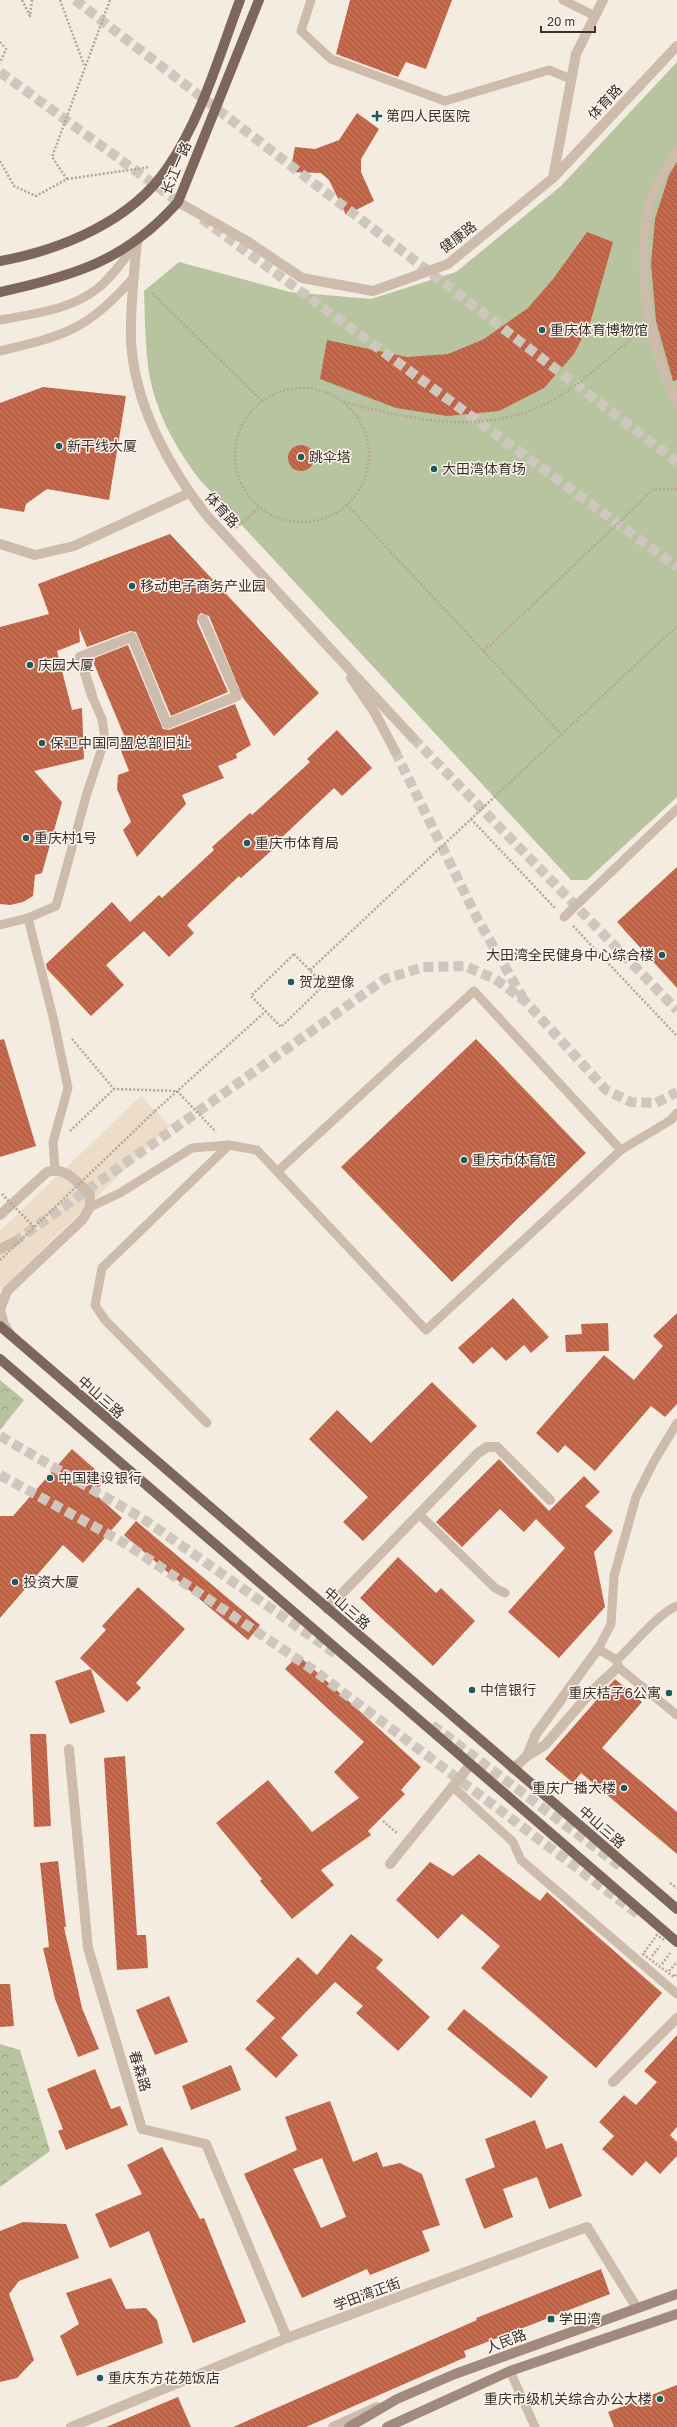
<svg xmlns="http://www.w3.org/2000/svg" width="677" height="2427" viewBox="0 0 677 2427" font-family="'Golos Text','Noto Sans SC',sans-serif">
  <defs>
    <pattern id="park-crowns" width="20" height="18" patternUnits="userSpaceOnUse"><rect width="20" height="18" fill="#b8c4a0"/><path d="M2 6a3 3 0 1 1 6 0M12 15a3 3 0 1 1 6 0" fill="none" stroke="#97a083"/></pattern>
    <pattern id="building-back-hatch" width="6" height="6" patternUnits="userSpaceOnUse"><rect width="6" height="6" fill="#c8694b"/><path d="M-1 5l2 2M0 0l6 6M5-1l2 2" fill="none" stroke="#a4573f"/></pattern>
  </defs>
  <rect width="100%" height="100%" fill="#f4ebe1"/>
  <path fill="#b8c4a0" d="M677,62v735l-90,83h-16l-371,-400c-24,-31 -44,-67 -51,-107 -4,-27 -4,-55 -5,-82l35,-29 111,30 81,7 85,-27 105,-86z"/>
  <g fill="url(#park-crowns)">
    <path d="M0,1380l24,20 -24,30z"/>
    <path d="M0,2044l20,6 30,101 -50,36z"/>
  </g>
  <path fill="#ecdcc8" d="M141,1096l29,30 -170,164v-59z"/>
  <g fill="url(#building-back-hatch)" fill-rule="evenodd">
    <path d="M350,0h102l-26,69 -20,-7 -8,15 -62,-23z"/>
    <path d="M357,113l22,16 -18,30v13l13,29 -28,14 -17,-35 -8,-7 -31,-1 5,-25 20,2 24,-9z"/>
    <path d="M677,162v218l-4,1 -17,-60 -5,-57 4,-45 14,-44z"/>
    <path d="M587,232l26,10 -22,78 -17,34 -30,34 -45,23 -52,5 -51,-8 -76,-29 7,-39 80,17 41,-3 36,-15 44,-31 25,-29z"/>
    <path d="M43,387l83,9 -17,104 -62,-11 -21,15 -2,8 -24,-4v-105z"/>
    <circle cx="301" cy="458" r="13"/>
    <path d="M170,534l149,159 -45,43 -31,-38 -34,-82 -8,-3 -3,3 -1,6 31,70 -57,24 -35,-84 -6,-1 -43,16 -8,-19 1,14 -23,9 15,59 10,-2 2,51 -50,12 28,31 -20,71 -7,2 -2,21 -10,6 -13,3 -10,-1v-277l49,-13 -11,-30z"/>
    <path d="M128,645l35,84 6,1 66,-26 16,41 -15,9 1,4 -19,8 6,12 -42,17 4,9 -49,53 -14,-27 8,-8 -14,-33 1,-14 11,-4 -11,-28 8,-3 -34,-81z"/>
    <path d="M337,730l35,38 -30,28 -8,-8 -57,54 2,2 -38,34 -2,-2 -52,49 7,8 -25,24 -25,-26 -38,34 18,20 -33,31 -44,-47 -1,-5 66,-62 18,20 29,-27 3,3 52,-48 -2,-3 38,-34 2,2 58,-53 -3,-3z"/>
    <path d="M677,867v121l-60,-66z"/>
    <path d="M4,1039l32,107 -36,11v-117z"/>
    <path d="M476,1039l110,114 -134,129 -111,-115z"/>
    <path d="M513,1298l36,39 -18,16 -7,-8 -18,16 -14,-14 -19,17 -15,-16z"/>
    <path d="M677,1313v91l-12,13 -14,-11 -56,65 -30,-26 -7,8 -22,-20 68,-78 30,25 29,-34 -10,-10z"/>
    <path d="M608,1323l1,28 -43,1 -1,-17 17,-1 -1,-10z"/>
    <path d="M432,1382l45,44 -114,115 -20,-19 25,-25 -59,-58 28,-29 34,33z"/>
    <path d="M72,1449l34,30 -12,14 28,25 -39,45 -20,-18 -63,73v-102h13z"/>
    <path d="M499,1459l50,52 35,-35 16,16 -15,14 28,25 -19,21 11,55 -46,51 -51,-46 57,-64 -29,-29 -12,13 -24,-23 -38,38 -26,-25z"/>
    <path d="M136,1521l124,104 -12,15 -124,-105z"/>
    <path d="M398,1557l38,36 5,-5 34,33 -42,45 -73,-68z"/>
    <path d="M138,1587l47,42 -49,54 5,5 -14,14 -47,-44 26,-28 -4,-4z"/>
    <path d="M298,1655l123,112 -20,23 4,4 -37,37 3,4 -50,35 13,15 -42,34 -32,-38 2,-2 -46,-56 52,-43 44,52 47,-34 -25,-26 30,-30 -79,-73z"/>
    <path d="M91,1669l14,43 -35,12 -15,-43z"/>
    <path d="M615,1679l27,23 -40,46 75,64v42l-96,-81 -8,10 -28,-24z"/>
    <path d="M30,1734h16l5,92 -17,1z"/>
    <path d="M125,1756l12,179h9l2,33 -31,2 -13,-212z"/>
    <path d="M479,1854l61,47 7,-9 115,101 -66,75 -115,-100 19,-22 -38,-32 -24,25 -42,-39 34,-38 23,14z"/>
    <path d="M58,1861l8,66h-2l18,81 17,41 -21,8 -23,-58 -12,-51 6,-1 -9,-84z"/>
    <path d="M351,1934l32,26 -7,8 54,49 -32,34 -42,-38 7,-7 -28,-24 -54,56 17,17 -22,23 -31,-29 30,-31 -19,-17 42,-44 19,18z"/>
    <path d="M0,1984h10l4,42 -14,1z"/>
    <path d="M169,1996l19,46 -33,13 -19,-45z"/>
    <path d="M464,2009l84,68 -17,21 -84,-69z"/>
    <path d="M677,2035v92l-7,8 7,7v14l-17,18 -14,-13 -14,15 -30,-27 12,-13 -15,-14 25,-27 12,10 21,-23 -13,-11z"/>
    <path d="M231,2065l10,25 -50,20 -9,-24z"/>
    <path d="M95,2069l16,40 9,-3 8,19 -62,25 -8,-19 5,-2 -16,-40z"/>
    <path d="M330,2101l23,61 24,-10 6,15 17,-4 22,11 18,51 -18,6 8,20 -60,24 -3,-6 -65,29 -58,-124 53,-24 -12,-33zM322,2158l24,59 -25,11 -28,-59z"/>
    <path d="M535,2120l11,29 16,-6 20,53 -33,13 -12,-32 -34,12 10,28 -29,12 -19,-50 30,-12 -10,-28z"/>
    <path d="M162,2147l38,72 4,-1 42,104 -53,21 -44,-112 -39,17 -15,-34 47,-20 -15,-29z"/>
    <path d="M23,2222l43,2 13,34 -60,23 -10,13 25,66 -17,18 -17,4v-151z"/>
    <path d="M601,2269l9,25 -146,57 2,6 -160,70h-73l244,-107 -1,-2z"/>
    <path d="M111,2278l15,31 20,-1 11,12 6,23 -86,33 -17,-40 19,-12 -13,-31z"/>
    <path d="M677,2385v42h-63l-6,-15z"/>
    <path d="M178,2397l13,30h-85z"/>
  </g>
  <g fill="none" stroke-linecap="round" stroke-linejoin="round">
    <g stroke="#cfc6bd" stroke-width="10" stroke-dasharray="10 5" stroke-linecap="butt">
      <path d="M413,738l264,272"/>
      <path d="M395,751l83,169 45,78"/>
      <path d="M14,1242l371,-263 38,-12 42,-1 30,13 30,22 81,89 25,12 25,1 21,-11"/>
    </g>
    <g stroke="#cfc6bd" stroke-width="10" stroke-dasharray="10 5" stroke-linecap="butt">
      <path d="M0,1436l145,84 194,136"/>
      <path d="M0,1475l126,69 186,125 326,245"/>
      <path d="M432,1725l192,144"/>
    </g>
    <g stroke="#cfc6bd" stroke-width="10" stroke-dasharray="10 5" stroke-linecap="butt">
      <path d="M75,0l602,462"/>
      <path d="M0,72l184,134"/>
      <path d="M202,219l475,348"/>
    </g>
    <g stroke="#b9a596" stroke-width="2.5" stroke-dasharray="2 2" stroke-linecap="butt">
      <path d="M22,0l8,16 2,-16"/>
      <path d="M60,0l24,65"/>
      <path d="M0,42l6,7 -6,14"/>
      <path d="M0,161l14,25 22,10 31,-17 -15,-22 58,-157"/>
      <path d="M67,179l83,-12"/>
      <path d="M152,293l110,108"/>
      <circle cx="302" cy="455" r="67"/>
      <path d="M344,402c68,18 143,35 209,-2 31,-18 58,-45 86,-68"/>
      <path d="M347,505l214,229"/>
      <path d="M236,528l24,-21"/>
      <path d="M484,651l170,-162h23"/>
      <path d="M471,819l84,89"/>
      <path d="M573,926l104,110"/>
      <path d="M294,954l30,31 -43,42 -30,-31z"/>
      <path d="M310,970l367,-344"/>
      <path d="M72,1039l42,50"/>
      <path d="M155,1111l111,-100"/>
      <path d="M70,1131l44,-42 63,2 39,41"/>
      <path d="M383,1821l15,13"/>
      <path d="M670,1883l7,5"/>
      <path d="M652,1956l8,-10"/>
      <path d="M662,1964l8,-11"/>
      <path d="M669,1971l8,-9"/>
    </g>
    <g stroke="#cdbbac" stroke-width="9">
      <path d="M311,0l-10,31 30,28 114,42 104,-31 22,9"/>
      <path d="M563,0l32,16"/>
      <path d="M677,151c-14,20 -28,44 -31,68 -9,61 4,130 31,185"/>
      <path d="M0,320c32,-6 70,-10 97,-31 16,-13 28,-31 40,-47"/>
      <path d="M0,351c67,-16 87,-21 134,-74"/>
      <path d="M564,917l113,-108"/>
      <path d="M0,925l28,-7"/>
      <path d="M621,1150l50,-30 6,-7"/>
      <path d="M55,1169l-2,-27 15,-54 -15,-71 -25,-99 28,-12 31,-113 18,-54 -3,-20 -10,-23"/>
      <path d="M90,1207l30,-14 72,-45 37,-3 28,5 169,180 195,-180 -147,-159 -196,180"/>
      <path d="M207,1423l-102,-103 -10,-15 7,-37 127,-123"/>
      <path d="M419,1514l76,74 10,5"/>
      <path d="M677,1606c-15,4 -46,41 -60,54l1,7 59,48"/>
      <path d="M617,1660l-19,-11 13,-25 3,-48 22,-79 17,-34 24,-40"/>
      <path d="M452,1786l61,56 8,18 156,134"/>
      <path d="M510,2371l25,56"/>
    </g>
    <g stroke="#cdbbac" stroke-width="10">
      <path d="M0,544l35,11 39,-9 115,-53"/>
      <path d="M92,696l-12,-39 52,-20 35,87 70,-28 -34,-77"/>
      <path d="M0,1215l47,-43c19,-6 30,10 43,23v12l-7,12 -76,72 -7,19 4,14 6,10"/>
      <path d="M327,1609l151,-156 9,-6h10l53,53"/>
      <path d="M69,1749l19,199 54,181 64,15 81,194"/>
      <path d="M527,1756l9,-22 62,-85"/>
      <path d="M513,1769l14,-13 18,-11 47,-54 26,-24"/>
      <path d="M390,1864l81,-100"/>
      <path d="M613,2082l64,-64"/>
    </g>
    <g stroke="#cdbbac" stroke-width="10">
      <path d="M553,178l124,-132"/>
      <path d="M178,202l69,39 55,37 71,13 75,-27 105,-86 23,-124 27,-54"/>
      <path d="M137,242c-3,32 -7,65 -6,98 3,64 38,128 77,177l205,221"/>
      <path d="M351,678l24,35 20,38"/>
      <path d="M0,1249l14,-7"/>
      <path d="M71,2427l216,-89 300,-111 50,81"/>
      <path d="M333,2427l44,-20"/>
    </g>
    <g stroke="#a18a7d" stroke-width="10">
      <path d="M349,2427l48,-28 58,-25 222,-80"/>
      <path d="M387,2427l123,-56 167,-57"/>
    </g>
    <g stroke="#7d675c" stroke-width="10">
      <path d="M0,261c61,-11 132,-40 168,-94 34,-50 51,-111 72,-167"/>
      <path d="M0,292c74,-16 127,-32 178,-90l81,-202"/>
      <path d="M0,1326l677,583"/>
      <path d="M0,1359l677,583"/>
    </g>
    <g stroke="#b9a596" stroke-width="2.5" stroke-dasharray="2 2" stroke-linecap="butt">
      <path d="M2,1194l32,33"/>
      <path d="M0,1260l155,-149"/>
      <path d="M664,1940l-7,-5 -14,19 31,23 3,-4"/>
    </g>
  </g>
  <g fill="#1f5a5e" stroke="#fbf5ee" stroke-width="1.5">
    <path d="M375 110h4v4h4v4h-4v4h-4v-4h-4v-4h4z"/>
    <circle cx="542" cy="330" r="4"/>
    <circle cx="59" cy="446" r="4"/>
    <circle cx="301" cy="457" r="4"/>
    <circle cx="434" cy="469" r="4"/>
    <circle cx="132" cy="586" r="4"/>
    <circle cx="30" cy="665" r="4"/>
    <circle cx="42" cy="743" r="4"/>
    <circle cx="26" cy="838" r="4"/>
    <circle cx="247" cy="843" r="4"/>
    <circle cx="662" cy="955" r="4"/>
    <circle cx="291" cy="982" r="4"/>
    <circle cx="464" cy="1160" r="4"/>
    <circle cx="50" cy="1478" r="4"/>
    <circle cx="15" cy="1582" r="4"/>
    <circle cx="472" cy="1690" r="4"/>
    <circle cx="669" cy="1693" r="4"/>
    <circle cx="624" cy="1788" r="4"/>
    <rect x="547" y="2315" width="8" height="8" rx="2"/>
    <circle cx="100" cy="2378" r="4"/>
    <circle cx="660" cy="2399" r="4"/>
  </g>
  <g text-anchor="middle" stroke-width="3" stroke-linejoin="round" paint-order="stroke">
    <g font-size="14" fill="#3b302b" stroke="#fbf5ee">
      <text transform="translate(605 102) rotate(-47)" y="5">体育路</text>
      <text transform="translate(176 168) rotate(-67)" y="5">长江一路</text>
      <text transform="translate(458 237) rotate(-38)" y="5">健康路</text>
      <text transform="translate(222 510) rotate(48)" y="5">体育路</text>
      <text transform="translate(101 1397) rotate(41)" y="5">中山三路</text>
      <text transform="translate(347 1608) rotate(41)" y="5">中山三路</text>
      <text transform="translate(602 1827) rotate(41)" y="5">中山三路</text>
      <text transform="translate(140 2071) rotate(73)" y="5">春森路</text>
      <text transform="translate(367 2294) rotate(-20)" y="5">学田湾正街</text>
      <text transform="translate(506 2341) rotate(-20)" y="5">人民路</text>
    </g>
    <g font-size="14" fill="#3b302b" stroke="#fbf5ee" text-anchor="start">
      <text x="386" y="121">第四人民医院</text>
      <text x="550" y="335">重庆体育博物馆</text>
      <text x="67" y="451">新干线大厦</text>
      <text x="309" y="462">跳伞塔</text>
      <text x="442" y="474">大田湾体育场</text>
      <text x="140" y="591">移动电子商务产业园</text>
      <text x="38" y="670">庆园大厦</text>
      <text x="50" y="748">保卫中国同盟总部旧址</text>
      <text x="34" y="843">重庆村1号</text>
      <text x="255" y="848">重庆市体育局</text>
      <text x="654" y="960" text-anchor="end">大田湾全民健身中心综合楼</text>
      <text x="299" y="987">贺龙塑像</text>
      <text x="472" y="1165">重庆市体育馆</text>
      <text x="58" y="1483">中国建设银行</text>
      <text x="23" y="1587">投资大厦</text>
      <text x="480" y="1695">中信银行</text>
      <text x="661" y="1698" text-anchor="end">重庆桔子6公寓</text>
      <text x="616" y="1793" text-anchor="end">重庆广播大楼</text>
      <text x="559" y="2324">学田湾</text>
      <text x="108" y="2383">重庆东方花苑饭店</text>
      <text x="652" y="2404" text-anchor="end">重庆市级机关综合办公大楼</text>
    </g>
  </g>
  <path d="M541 26v6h54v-6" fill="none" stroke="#3b302b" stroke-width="2"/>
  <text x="547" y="26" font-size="12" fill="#3b302b" stroke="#fbf5ee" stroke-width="3" paint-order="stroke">20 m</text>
</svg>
